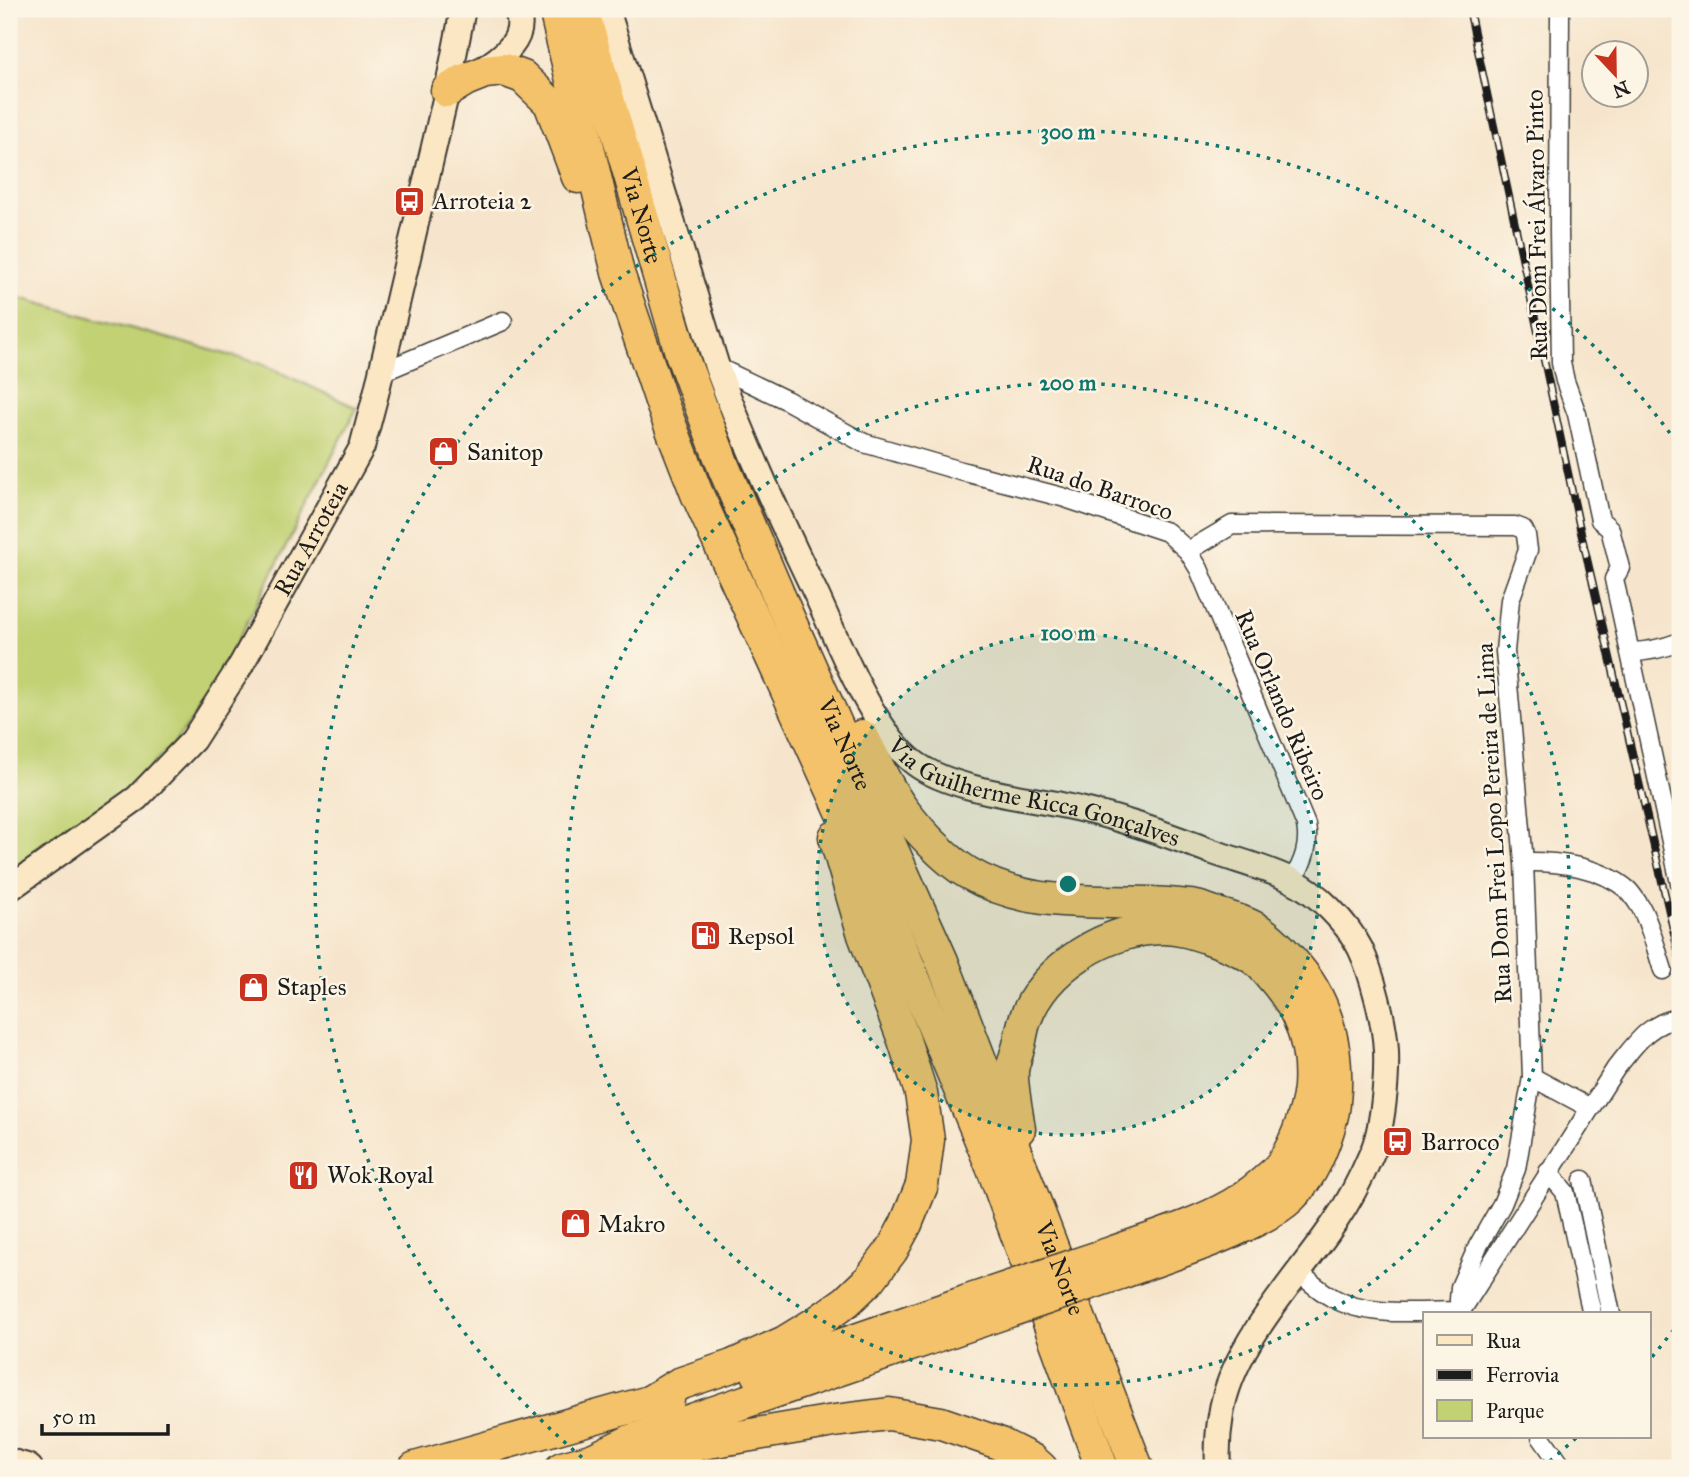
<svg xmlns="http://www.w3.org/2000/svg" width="1689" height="1477" viewBox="0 0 1689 1477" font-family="'IM FELL Great Primer',serif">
  <rect width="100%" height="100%" fill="#fcf5e5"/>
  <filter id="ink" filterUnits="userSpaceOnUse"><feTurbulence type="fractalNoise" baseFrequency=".0143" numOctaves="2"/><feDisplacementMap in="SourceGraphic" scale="14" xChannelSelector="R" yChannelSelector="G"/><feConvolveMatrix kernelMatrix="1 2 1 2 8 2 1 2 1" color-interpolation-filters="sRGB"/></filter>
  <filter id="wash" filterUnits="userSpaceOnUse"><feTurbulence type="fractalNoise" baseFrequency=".00686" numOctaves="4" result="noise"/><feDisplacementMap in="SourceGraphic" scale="28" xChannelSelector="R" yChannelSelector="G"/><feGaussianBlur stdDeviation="1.57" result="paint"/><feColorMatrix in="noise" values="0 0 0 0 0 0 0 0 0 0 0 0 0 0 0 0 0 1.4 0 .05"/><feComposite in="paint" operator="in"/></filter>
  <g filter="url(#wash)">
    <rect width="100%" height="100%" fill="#f6e5cc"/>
    <path fill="#c1d173" stroke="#6e7648" stroke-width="2" d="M9,295l253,69 95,44 -139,271 -21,34 -22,29 -24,25 -25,22 -117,83z"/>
  </g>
  <g filter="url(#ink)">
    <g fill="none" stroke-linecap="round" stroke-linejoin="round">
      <defs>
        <g id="street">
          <path d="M1560,9l-1,221 2,133 4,18 12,33 23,106 10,9 10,39 -6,11 66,304"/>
          <path d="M717,367l69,33 78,43 97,28 101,26 105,35 21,19 11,18 107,256c4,21 -3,37 -13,55"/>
          <path d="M382,372l121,-51"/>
          <path d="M1188,551l44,-26 283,1 8,3 3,6 2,15 -18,50 -5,51 19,211 8,215 -16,92 -14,35 -24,42 -18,41 -1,13 2,14"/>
          <path d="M1630,652c18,0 34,-4 50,-10"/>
          <path d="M1524,862c35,-1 77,5 104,28 5,5 9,12 13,18 9,16 16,44 22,62"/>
          <path d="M1532,1077l58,31"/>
          <path d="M1548,1172l17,20 27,122"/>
          <path d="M1583,1180l28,134"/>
          <path d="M1298,1272c11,9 22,19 35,26 35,20 89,13 128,13l155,-243c21,-25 30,-43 64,-51"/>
          <path d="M1541,1437l22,31"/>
        </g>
        <g id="secondary">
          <path id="s1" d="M607,9l110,358c29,79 64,154 100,229 23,50 56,136 99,168 34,25 104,33 145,41 52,10 102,28 152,47 25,9 54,16 78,28 26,12 56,43 69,68 12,25 25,75 26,103 1,27 -3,80 -15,104 -9,21 -23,48 -36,67 -38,57 -104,123 -114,193 -3,17 -4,36 -3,53"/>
          <path d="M478,72c22,-13 52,-33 38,-63"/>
          <path id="s2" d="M9,889l128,-91 56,-58 48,-75 121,-218 14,-53 71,-303 16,-82"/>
          <path d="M9,1461l18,5 3,2"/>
        </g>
        <g id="highway">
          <path d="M555,9l63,264 44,131 35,90 170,372 126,303 109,299"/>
          <path id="s3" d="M582,9l100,347 42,112 64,149 154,344 195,507"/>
          <path d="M447,91l18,-11 20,-8 19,-2 19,7 27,26 28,74"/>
          <path d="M862,736c12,23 23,48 38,70 16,22 44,53 68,67 69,41 146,23 222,33 10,1 21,6 31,9 12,4 28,8 39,16 14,9 27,24 38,37 31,37 41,86 36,134 0,10 -4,21 -7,31 -7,22 -19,47 -36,64 -10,10 -23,17 -35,23 -43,22 -89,36 -133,52"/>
          <path d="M1019,1129c-2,-15 -8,-44 -7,-58 1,-9 5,-17 7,-26 2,-8 3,-17 6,-25 19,-53 83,-92 138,-92 16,0 31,5 46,10 16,6 34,12 48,23 5,4 10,10 14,15 28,31 42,69 39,111 -2,25 -18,69 -36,86 -13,12 -28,24 -42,32 -37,21 -79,33 -118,47"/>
          <path d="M758,1374l210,-73"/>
          <path d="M649,1402l30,-18 53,-18 53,-24 31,-19 31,-22 23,-22 22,-29 14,-26 16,-39 6,-45 -7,-47 -17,-53 -40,-105 -29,-98"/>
          <path d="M594,1459l40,2 69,-18 131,-22 55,-7 52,9 55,19 36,18 9,8"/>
          <path d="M415,1468l234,-66 19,-2"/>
          <path d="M562,1468l32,-9 37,-18 346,-119"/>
        </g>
      </defs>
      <use href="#street" stroke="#3d3a36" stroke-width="21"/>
      <use href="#secondary" stroke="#3d3a36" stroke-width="28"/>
      <use href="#highway" stroke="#3d3a36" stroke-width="35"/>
      <use href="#street" stroke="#fff" stroke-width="18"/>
      <use href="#secondary" stroke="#fbe7c3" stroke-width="24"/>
      <use href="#highway" stroke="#f4c26a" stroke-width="32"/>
      <defs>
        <path id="rail" d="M1469,9l110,515 101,435"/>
      </defs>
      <use href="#rail" stroke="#1c1c1c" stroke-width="8"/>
      <use href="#rail" stroke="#fcf5e5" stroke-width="5" stroke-dasharray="16" stroke-linecap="butt"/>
      <defs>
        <g id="highway-bridge">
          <path d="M968,1301l146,-49"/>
          <path d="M977,1322l146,-50"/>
        </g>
      </defs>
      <use href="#highway-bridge" stroke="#3d3a36" stroke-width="35" stroke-linecap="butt"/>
      <use href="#highway-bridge" stroke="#f4c26a" stroke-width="32"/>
    </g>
  </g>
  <circle cx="1068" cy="884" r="251" fill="#0f766e" fill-opacity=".12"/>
  <g fill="none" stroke="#0f766e" stroke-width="3.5" stroke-dasharray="3.5 7">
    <circle cx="1068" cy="884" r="251"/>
    <circle cx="1068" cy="884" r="501"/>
    <path d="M1680 1321A752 752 0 0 1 1652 1357M1576 1438A752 752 0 0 1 1546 1464M590 1464A752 752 0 1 1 1680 447"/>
  </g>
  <defs>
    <symbol id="bus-square" viewBox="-11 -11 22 22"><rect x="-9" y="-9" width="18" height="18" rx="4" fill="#c8321e" stroke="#fcf5e5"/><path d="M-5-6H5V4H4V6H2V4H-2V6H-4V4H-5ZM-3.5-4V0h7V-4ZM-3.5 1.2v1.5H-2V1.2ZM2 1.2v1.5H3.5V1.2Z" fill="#fff"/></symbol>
    <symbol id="shop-square" viewBox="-11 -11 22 22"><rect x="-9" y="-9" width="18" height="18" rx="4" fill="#c8321e" stroke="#fcf5e5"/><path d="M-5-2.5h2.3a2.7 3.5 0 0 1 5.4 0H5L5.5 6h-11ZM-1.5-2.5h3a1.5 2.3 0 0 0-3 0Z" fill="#fff"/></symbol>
    <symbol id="fuel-square" viewBox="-11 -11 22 22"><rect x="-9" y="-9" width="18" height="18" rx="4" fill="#c8321e" stroke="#fcf5e5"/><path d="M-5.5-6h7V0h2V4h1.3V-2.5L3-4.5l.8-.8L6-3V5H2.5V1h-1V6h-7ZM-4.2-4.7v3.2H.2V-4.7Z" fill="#fff"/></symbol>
    <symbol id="restaurant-square" viewBox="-11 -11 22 22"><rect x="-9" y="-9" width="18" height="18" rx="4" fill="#c8321e" stroke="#fcf5e5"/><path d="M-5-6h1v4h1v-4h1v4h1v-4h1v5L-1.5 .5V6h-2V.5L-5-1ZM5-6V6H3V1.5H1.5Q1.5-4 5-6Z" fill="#fff"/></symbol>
  </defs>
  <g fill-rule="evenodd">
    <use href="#bus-square" x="392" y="184" width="35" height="35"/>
    <use href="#shop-square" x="426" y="434" width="35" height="35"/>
    <use href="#fuel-square" x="688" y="918" width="35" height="35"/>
    <use href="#shop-square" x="236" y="970" width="35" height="35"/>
    <use href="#bus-square" x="1380" y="1124" width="35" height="35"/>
    <use href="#restaurant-square" x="286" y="1158" width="35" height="35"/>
    <use href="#shop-square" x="558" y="1206" width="35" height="35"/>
  </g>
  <g text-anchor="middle" stroke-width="5" stroke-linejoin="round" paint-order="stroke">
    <g font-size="24" fill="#1c1c1c" stroke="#fcf5e5" text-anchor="start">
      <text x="433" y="209">Arroteia 2</text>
      <text x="467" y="460">Sanitop</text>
      <text x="728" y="944">Repsol</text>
      <text x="277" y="995">Staples</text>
      <text x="1421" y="1150">Barroco</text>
      <text x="327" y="1183">Wok Royal</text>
      <text x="598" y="1232">Makro</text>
    </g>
    <g font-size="24" fill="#1c1c1c" stroke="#fcf5e5">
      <text dy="8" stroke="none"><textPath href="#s3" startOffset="215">Via Norte</textPath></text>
      <text transform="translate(1537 225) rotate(-91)" y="8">Rua Dom Frei Álvaro Pinto</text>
      <text transform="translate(1100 488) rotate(19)" y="8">Rua do Barroco</text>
      <text dy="8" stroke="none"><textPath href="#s2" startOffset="471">Rua Arroteia</textPath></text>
      <text transform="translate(1282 705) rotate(67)" y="8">Rua Orlando Ribeiro</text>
      <text dy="8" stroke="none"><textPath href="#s3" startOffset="782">Via Norte</textPath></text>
      <text dy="8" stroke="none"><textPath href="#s1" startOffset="942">Via Guilherme Ricca Gonçalves</textPath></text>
      <text transform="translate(1494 823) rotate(-93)" y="8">Rua Dom Frei Lopo Pereira de Lima</text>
      <text dy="8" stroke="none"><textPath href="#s3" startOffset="1349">Via Norte</textPath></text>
    </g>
  </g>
  <circle cx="1068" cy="884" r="10" fill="#0f766e" stroke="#fcf5e5" stroke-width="3.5"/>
  <g font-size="21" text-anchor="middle" font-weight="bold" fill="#0f766e" stroke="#fcf5e5" stroke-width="5" stroke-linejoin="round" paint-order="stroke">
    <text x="1068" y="139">300 m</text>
    <text x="1068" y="390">200 m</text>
    <text x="1068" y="640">100 m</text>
  </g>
  <rect width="1689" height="1477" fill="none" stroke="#fcf5e5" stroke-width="35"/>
  <rect x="1423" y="1312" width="228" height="126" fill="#fcf5e5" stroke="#a29e95" stroke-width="2"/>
  <rect x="1437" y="1335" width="35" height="10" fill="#fbe7c3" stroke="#a29e95" stroke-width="2"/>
  <text x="1486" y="1348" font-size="21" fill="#1c1c1c">Rua</text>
  <rect x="1437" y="1370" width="35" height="10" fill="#1c1c1c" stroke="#a29e95" stroke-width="2"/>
  <text x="1486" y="1382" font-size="21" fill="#1c1c1c">Ferrovia</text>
  <rect x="1437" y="1400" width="35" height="21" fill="#c1d173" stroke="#a29e95" stroke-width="2"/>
  <text x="1486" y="1418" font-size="21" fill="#1c1c1c">Parque</text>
  <g transform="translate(1615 74) rotate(158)"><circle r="33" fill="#fcf5e5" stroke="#a29e95" stroke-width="2"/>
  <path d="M0-5L12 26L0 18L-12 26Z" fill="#c8321e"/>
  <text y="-10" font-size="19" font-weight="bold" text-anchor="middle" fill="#1c1c1c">N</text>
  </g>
  <path d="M42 1424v10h126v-10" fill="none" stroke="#1c1c1c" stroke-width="3.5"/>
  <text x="52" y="1424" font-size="21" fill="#1c1c1c" stroke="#fcf5e5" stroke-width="5" paint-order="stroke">50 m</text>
</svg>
